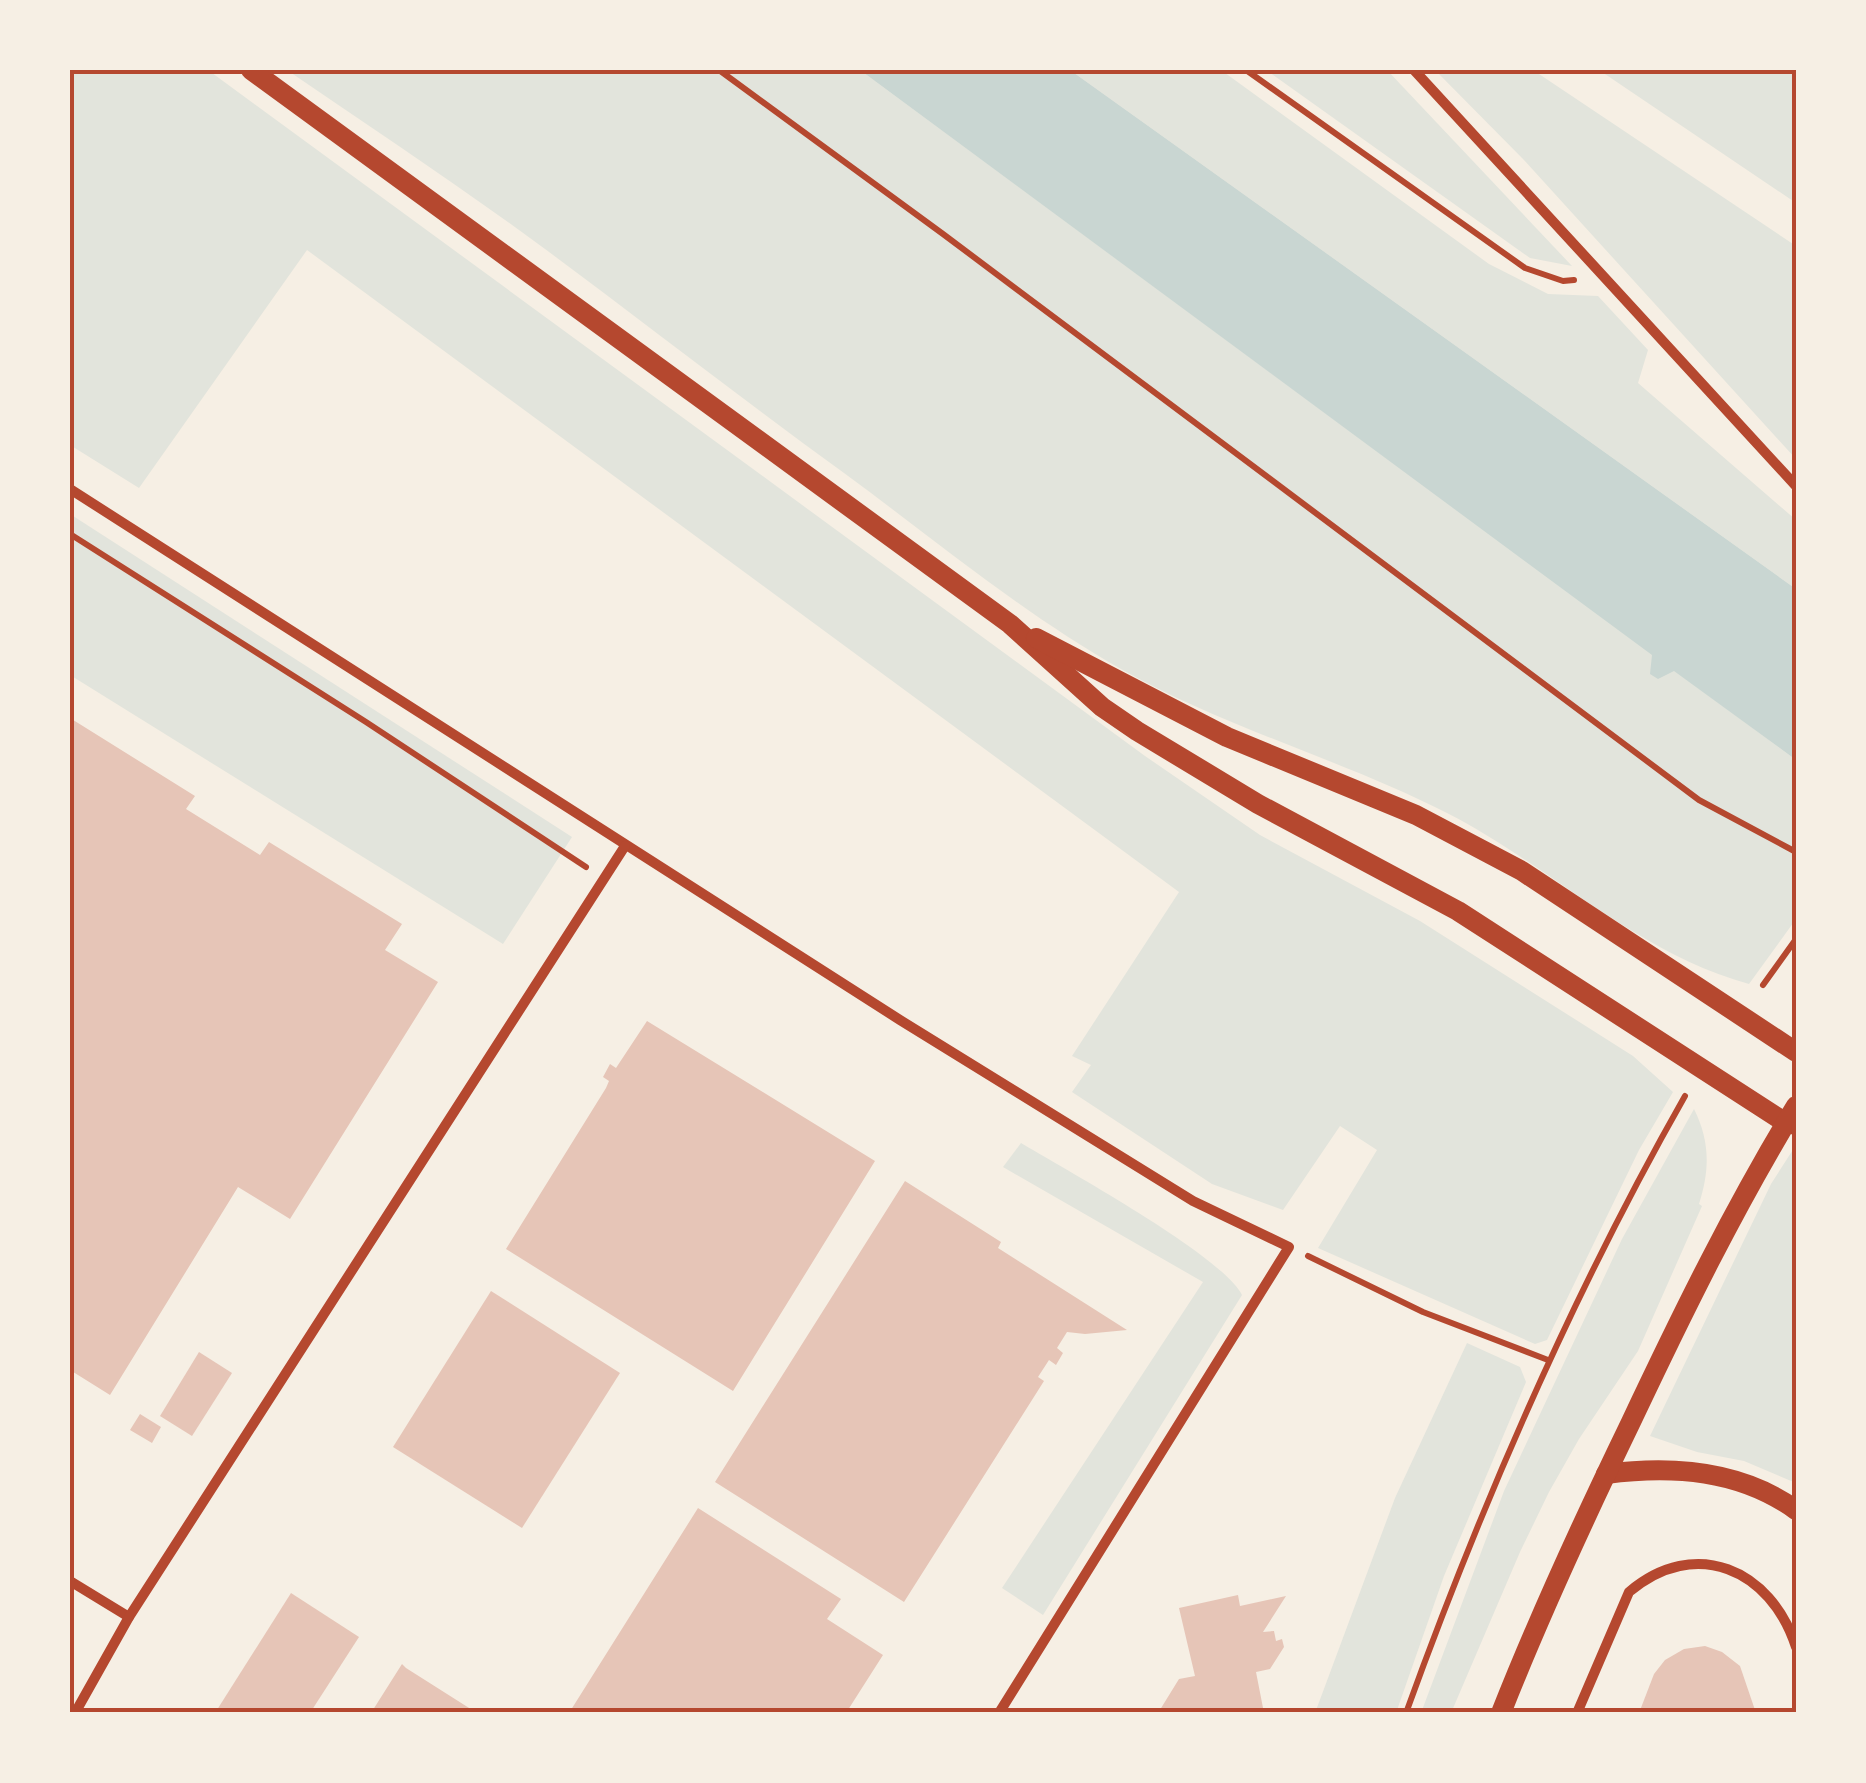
<svg xmlns="http://www.w3.org/2000/svg" width="1866" height="1783" viewBox="0 0 1866 1783" font-family="Karla,sans-serif">
  <rect width="100%" height="100%" fill="#f6efe4"/>
  <g fill="#e2e4dc">
    <path d="M70,70h138l937,686 115,79 160,86 213,135 40,36 -34,58 -92,190 -12,4 -217,-96 59,-98 -37,-24 -57,84 -71,-26 -140,-92 19,-27 -19,-9 107,-164 -872,-642 -168,238 -69,-43z"/>
    <path d="M287,70h573l936,690v159l-47,65c-112,-30 -200,-119 -302,-171 -106,-54 -222,-85 -326,-144 -98,-55 -187,-130 -277,-196 -101,-73 -199,-150 -299,-224 -84,-62 -172,-120 -258,-179z"/>
    <path d="M1070,70h151l268,194 59,30 50,2 50,54 -10,33 158,137v69z"/>
    <path d="M1266,70h121l185,196 -42,-8z"/>
    <path d="M1435,70h98l263,176v213l-273,-300z"/>
    <path d="M1599,70h197v133z"/>
    <path d="M70,514l502,323 -69,107 -433,-269z"/>
    <path d="M1694,1109c16,32 16,61 5,95l3,2 -64,145 -59,88 -30,53 -29,60 -69,161h-30l83,-222 118,-252z"/>
    <path d="M1021,1143c45,27 202,113 221,152l-199,320 -41,-27 201,-306 -200,-115z"/>
    <path d="M1796,1145v338l-52,-22 -47,-9 -47,-16 121,-252z"/>
    <path d="M1467,1343l53,24 6,15 -82,194 -48,137h-81l80,-215z"/>
  </g>
  <path fill="#c9d6d2" d="M860,70h210l726,519v171l-122,-89 -16,8 -8,-5 2,-19z"/>
  <g fill="#e6c5b7">
    <path d="M70,718l125,78 -9,13 74,46 9,-13 133,82 -17,26 53,32 -148,237 -52,-32 -128,208 -40,-25z"/>
    <path d="M647,1021l228,140 -142,230 -227,-142 100,-161 3,-7 -6,-4 7,-13 6,4z"/>
    <path d="M905,1181l96,61 -3,6 129,82 -42,4 -18,-2 -10,16 6,5 -7,12 -7,-5 -11,17 6,4 -140,221 -189,-120z"/>
    <path d="M491,1291l129,82 -98,155 -129,-81z"/>
    <path d="M199,1352l33,21 -40,63 -32,-20z"/>
    <path d="M140,1414l21,13 -9,16 -22,-13z"/>
    <path d="M698,1508l143,91 -14,20 56,36 -37,58h-277z"/>
    <path d="M291,1593l68,44 -49,76h-95z"/>
    <path d="M1238,1595l2,11 46,-10 -23,36 11,-1 2,10 6,-2 2,8 -14,22 -14,3 8,41h-106l21,-34 16,-3 -16,-68z"/>
    <path d="M1705,1646l17,6 18,14 16,47h-117l15,-39 11,-14 19,-11z"/>
    <path d="M402,1664l4,4 71,45h-106z"/>
  </g>
  <g fill="none" stroke-linecap="round" stroke-linejoin="round">
    <g stroke="#b5482f" stroke-width="6">
      <path d="M719,70l224,164 756,566 97,52"/>
      <path d="M1246,70l279,198 38,13 11,-1"/>
      <path d="M70,534l296,188 220,145"/>
      <path d="M1763,985l33,-46"/>
      <path d="M1308,1256l115,56 125,48"/>
      <path d="M1406,1713c77,-213 167,-420 279,-617"/>
    </g>
    <g stroke="#b5482f" stroke-width="10">
      <path d="M1414,70l382,416"/>
      <path d="M70,489l830,531 293,181 96,46 -290,466"/>
      <path d="M70,1581l59,36"/>
      <path d="M75,1713l54,-96 496,-771"/>
      <path d="M1577,1713l52,-121c66,-56 142,-23 167,55"/>
    </g>
    <g stroke="#b5482f" stroke-width="20">
      <path d="M251,70l759,554 92,83 35,24 121,73 200,107 328,212 10,2"/>
      <path d="M1036,638l191,99 189,78 106,56 274,181"/>
      <path d="M1606,1474c67,-9 134,-4 190,36"/>
      <path d="M1501,1713c39,-99 84,-196 130,-291 51,-108 103,-214 165,-316"/>
    </g>
  </g>
  <rect width="1866" height="1783" fill="none" stroke="#f6efe4" stroke-width="145"/>
  <rect x="72" y="72" width="1722" height="1638" fill="none" stroke="#b5482f" stroke-width="4"/>
</svg>
